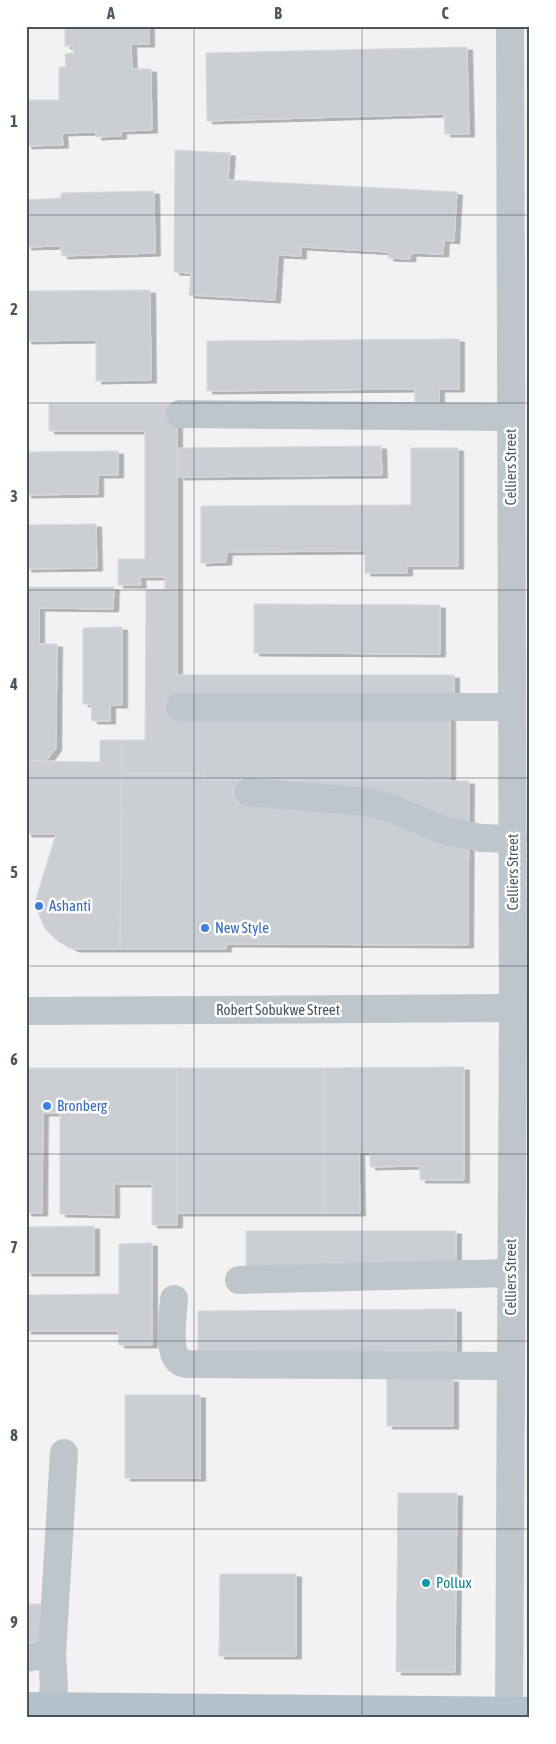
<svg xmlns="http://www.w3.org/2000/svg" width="556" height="1744" viewBox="0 0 556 1744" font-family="'Asap Condensed',sans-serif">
  <defs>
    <filter id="shadow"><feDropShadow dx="5.5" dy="3" stdDeviation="0" flood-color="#0004"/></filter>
  </defs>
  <rect width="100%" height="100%" fill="#f3f1f1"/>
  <g fill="#cbced3" stroke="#d6d8dc" filter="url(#shadow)">
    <path d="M65,26h84v18h-18l1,25h19l1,61 -31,1v5l-25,1v-5l-34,1 1,12 -37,1v-46h33v-33h7l-1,-13 9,-1 -1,-7h-8z"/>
    <path d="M467,47l2,87h-24l-1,-20 -237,7 -1,-68z"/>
    <path d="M175,150l55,3 -2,27 229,12 -3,49 -10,-1 -1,14 -32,-1 -1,6 -22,-1 1,-6 -88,-5v9l-23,-1 -3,45 -86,-5 2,-22 -17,-1z"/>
    <path d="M154,191l1,62 -93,3 -1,-10 -35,1v-47l35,-2v-5z"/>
    <path d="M150,290l1,90 -55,1v-41l-70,1v-50z"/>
    <path d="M459,339v50h-20v17h-24v-17l-208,2v-50z"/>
    <path d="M49,404h128v185h-12v-12h-25l1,8h-23v-26h27v-128h-96z"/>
    <path d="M381,446l1,29 -203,2v-29z"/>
    <path d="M411,448h47v118h-51v7h-42v-22l-138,1 -1,10 -25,1v-57l210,-1z"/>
    <path d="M118,451v24h-20v19l-72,1v-43z"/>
    <path d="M96,524l1,44 -71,1v-44z"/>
    <path d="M27,587h87l-1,22 -74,-1v36h18l-1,104 -10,13h-20z"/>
    <path d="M177,589v86h277v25l-4,17v64l-247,-1 1,-6h-82v-34h23l1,-150z"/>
    <path d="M254,604l186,1v49l-186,-1z"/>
    <path d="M122,627v78h-12v16h-18l-1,-17h-8v-76z"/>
    <path d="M100,740h22l-2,209h-46l-15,-7 -13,-12 -7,-15 -3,-16 20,-65h-30v-73l74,1z"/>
    <path d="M122,774h82l-1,6 266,1 -1,164 -242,-1v5h-106z"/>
    <path d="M464,1067v113h-44v-14l-50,1v-15h-11l1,61h-37v-145z"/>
    <path d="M26,1068h151v157h-25v-41h-38v31l-54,-1v-101h-17l-1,100h-16z"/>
    <rect x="177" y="1068" width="146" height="145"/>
    <path d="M94,1226v47h-68v-46z"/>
    <rect x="246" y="1231" width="210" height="40"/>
    <path d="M152,1243v102h-33l-1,-14h-92v-36l93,-1v-50z"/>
    <path d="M456,1309v49h-258v-47z"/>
    <rect x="387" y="1379" width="66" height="47"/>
    <rect x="125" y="1395" width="75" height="83"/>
    <path d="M398,1493h59l-2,179h-59z"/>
    <path d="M220,1574h76v82h-77z"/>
    <rect x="26" y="1604" width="15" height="38"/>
  </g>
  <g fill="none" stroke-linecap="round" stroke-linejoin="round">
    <g stroke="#bec6cc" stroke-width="28">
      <path d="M180,414l331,3"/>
      <path d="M180,707h332"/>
      <path d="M249,792l119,10 24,7 54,22 35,7 32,1"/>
      <path d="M26,1011l504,-3"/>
      <path d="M239,1280l272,-7"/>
      <path d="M174,1299c-1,14 -6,49 3,60 3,4 6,4 10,5l324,2"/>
      <path d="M26,1658l26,-4"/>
      <path d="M51,1706l3,-19 -2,-33 12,-201"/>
      <path d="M509,1718l4,-710 -3,-982"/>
    </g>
    <path stroke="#b3c1cd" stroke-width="28" d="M26,1706l504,5"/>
  </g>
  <path fill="none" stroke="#4a555d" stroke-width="1" stroke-opacity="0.55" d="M194,26v1692M362,26v1692M26,215h504M26,403h504M26,590h504M26,778h504M26,966h504M26,1154h504M26,1341h504M26,1529h504"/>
  <g fill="#3f7fe0" stroke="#fff" stroke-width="2">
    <circle cx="39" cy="906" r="5"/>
    <circle cx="205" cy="928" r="5"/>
    <circle cx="47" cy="1106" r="5"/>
  </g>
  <circle fill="#0f9aa8" stroke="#fff" stroke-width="2" cx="426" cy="1583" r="5"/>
  <g text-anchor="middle" stroke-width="5" stroke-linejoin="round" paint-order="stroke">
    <g font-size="15" fill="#4a555d" stroke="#fff">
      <text transform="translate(511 467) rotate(-90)" y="5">Celliers Street</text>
      <text transform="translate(513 872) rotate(-90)" y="5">Celliers Street</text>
      <text x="278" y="1015">Robert Sobukwe Street</text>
      <text transform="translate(511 1277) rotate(-90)" y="5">Celliers Street</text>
    </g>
    <g font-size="15" fill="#366cbe" stroke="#fff" text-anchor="start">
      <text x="49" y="911">Ashanti</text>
      <text x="215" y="933">New Style</text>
      <text x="57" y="1111">Bronberg</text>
    </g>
    <g font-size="15" fill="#0d838f" stroke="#fff" text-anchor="start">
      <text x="436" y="1588">Pollux</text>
    </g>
  </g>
  <rect width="556" height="1744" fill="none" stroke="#ffffff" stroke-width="55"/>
  <rect x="28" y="28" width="500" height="1688" fill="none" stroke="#4a555d" stroke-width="2"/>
  <g font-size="16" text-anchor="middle" font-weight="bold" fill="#4a555d">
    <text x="111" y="19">A</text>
    <text x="278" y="19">B</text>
    <text x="445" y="19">C</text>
    <text x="14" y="127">1</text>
    <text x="14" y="315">2</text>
    <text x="14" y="502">3</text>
    <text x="14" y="690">4</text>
    <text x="14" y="878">5</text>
    <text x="14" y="1065">6</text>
    <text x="14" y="1253">7</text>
    <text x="14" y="1441">8</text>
    <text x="14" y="1628">9</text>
  </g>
</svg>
